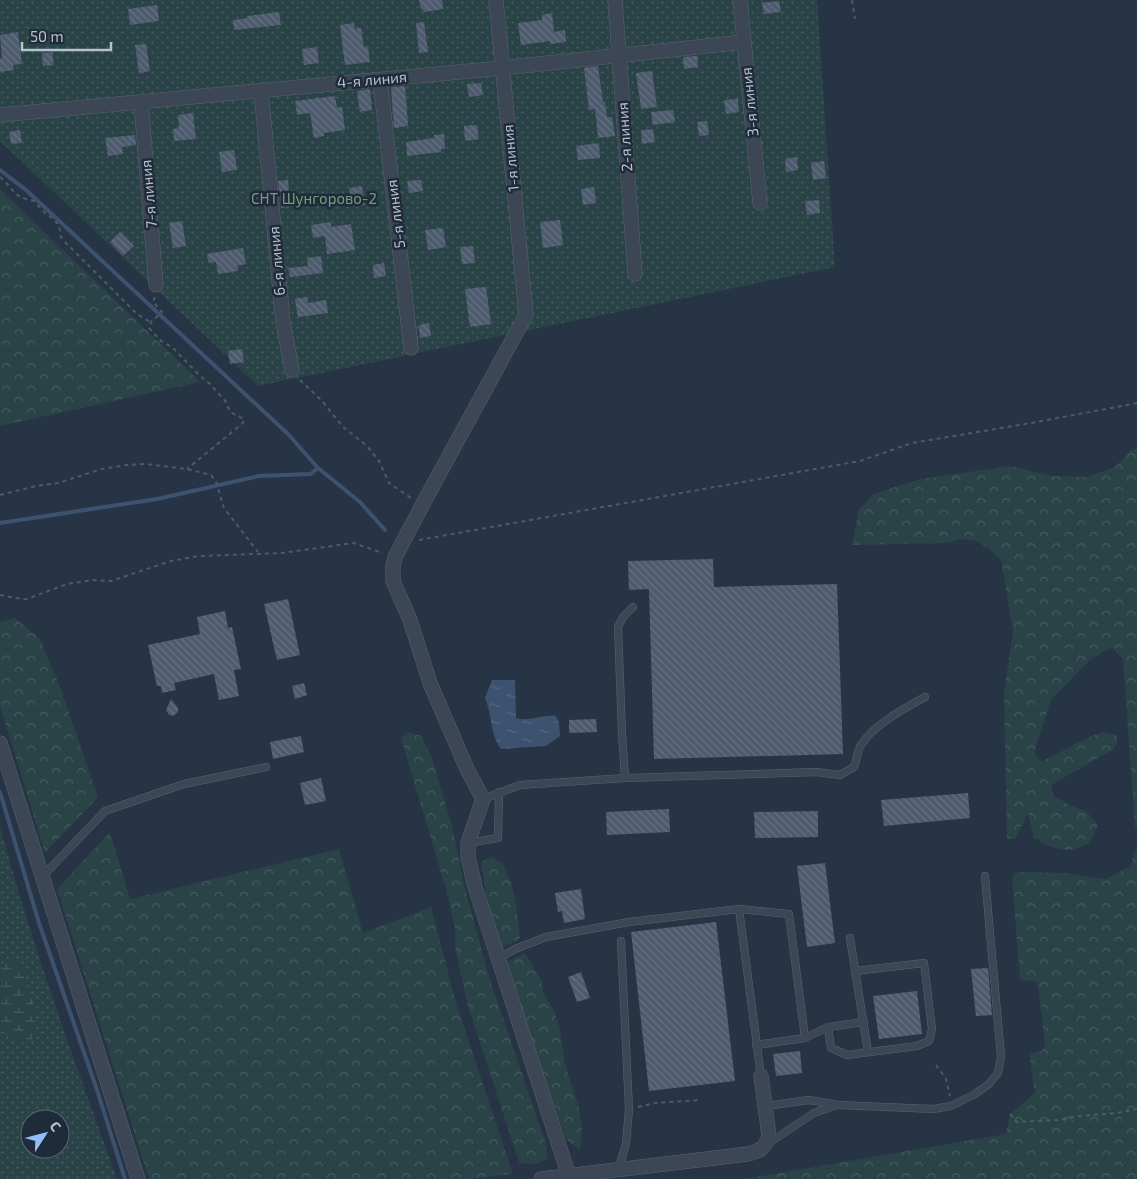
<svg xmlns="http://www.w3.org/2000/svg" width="1137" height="1179" viewBox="0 0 1137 1179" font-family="'Exo 2',sans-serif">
  <defs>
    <pattern id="grass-dots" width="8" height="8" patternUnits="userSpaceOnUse" patternTransform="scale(1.25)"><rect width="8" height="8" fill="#294346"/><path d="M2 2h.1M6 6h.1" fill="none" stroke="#465c60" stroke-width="1.8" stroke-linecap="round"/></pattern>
    <pattern id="forest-crowns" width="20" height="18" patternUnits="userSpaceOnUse" patternTransform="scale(1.25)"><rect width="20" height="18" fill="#294346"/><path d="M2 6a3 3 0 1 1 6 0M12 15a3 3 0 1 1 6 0" fill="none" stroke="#465c60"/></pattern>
    <pattern id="wetland-marsh" width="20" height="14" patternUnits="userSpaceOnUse" patternTransform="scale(1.25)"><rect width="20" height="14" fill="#294346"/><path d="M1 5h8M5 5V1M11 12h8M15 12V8" fill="none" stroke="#465c60"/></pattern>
    <pattern id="water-ripples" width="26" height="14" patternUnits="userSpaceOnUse" patternTransform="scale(1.25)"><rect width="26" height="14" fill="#3d526e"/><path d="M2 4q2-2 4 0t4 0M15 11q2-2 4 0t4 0" fill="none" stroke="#576982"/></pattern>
    <pattern id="building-back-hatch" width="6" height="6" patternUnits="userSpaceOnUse" patternTransform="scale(1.25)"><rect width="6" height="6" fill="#4e5b6e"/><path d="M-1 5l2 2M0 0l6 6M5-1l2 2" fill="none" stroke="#657182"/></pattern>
  </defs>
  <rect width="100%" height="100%" fill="#273445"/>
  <g fill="url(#grass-dots)" fill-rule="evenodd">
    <path d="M0,0h817l18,267 -577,119 -258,-245z"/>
    <path d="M0,826c32,120 75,236 117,353h-117zM30,1119h30v30h-30z"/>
  </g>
  <g fill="url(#forest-crowns)">
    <path d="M0,189l200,193 -200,44z"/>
    <path d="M1137,448v380l-2,-1 -12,-167 -11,-13 -22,13 -39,40 -17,52 7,10 46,-24 17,-6 12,3 2,6 -4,8 -63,36 2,10 16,10 17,6 12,14 -8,18c-25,12 -33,7 -56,-5l-6,-25 -13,26h-8l-3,-147 9,-60 -12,-73 -21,-17 -17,-3 -19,4 -92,2 7,-35 14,-16 48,-15 89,-13 42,10 35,1 28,-10 16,-17z"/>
    <path d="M15,618l25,21 22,53 36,105 -53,56 -45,-147v-84z"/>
    <path d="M407,732l14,4 10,19 21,71 14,66 23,85 56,164 3,17c-10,7 -17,8 -29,4l-52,-159 -12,-56v-18l-7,-33 -47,-158z"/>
    <path d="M110,832l20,67 209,-50 24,84 68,-26 25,96 57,171 -44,5h-320l-92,-290z"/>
    <path d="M1137,849v330h-393l262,-45 4,-20 25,-21 -6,-40 13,-2 3,-8 -7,-58 -3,-4 -15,-1 -8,-103 5,-5 48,1 40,6 26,-13 3,-14z"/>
    <path d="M492,857l11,6 9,22 4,18 4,35 -18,10 -14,-42 -7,-44z"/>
    <path d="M525,953l16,27 3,14 10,17 6,17 5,36 14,44 3,21 -2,21 -14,-11 -30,-85 -29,-92z"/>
  </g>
  <path fill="url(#wetland-marsh)" d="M13,961l9,2c6,25 17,49 11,75l-10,5 -15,-8 -8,-8v-61z"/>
  <path fill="url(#water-ripples)" d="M492,680h23l1,38c13,4 26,-4 40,-2l3,7 1,13 -14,10 -45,3c-11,-15 -9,-35 -16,-51z"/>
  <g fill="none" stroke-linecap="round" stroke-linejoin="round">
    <g stroke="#3d526e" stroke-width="4">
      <path d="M0,170l26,20 262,244 30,34 42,34 25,28"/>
      <path d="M0,523l157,-24 102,-23 52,-2 7,-6"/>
      <path d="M0,792l39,131 58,167 28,89"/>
    </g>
  </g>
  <g fill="url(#building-back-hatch)">
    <path d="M419,0h23l1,9 -18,3 -5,-5z"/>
    <path d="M779,1l2,11 -17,2 -2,-11z"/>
    <path d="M157,5l2,16 -29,4 -2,-16z"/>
    <path d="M279,12l2,13 -47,5 -1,-10 15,-2 -1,-2z"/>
    <path d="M552,13l2,19 11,-2 1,12 -16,2v-3l-29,4 -3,-22 24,-3v-5z"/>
    <path d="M424,22l4,30 -9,1 -3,-30z"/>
    <path d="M354,23l1,6 6,-1 3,19 4,-1 2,16 -25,3 -5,-40z"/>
    <path d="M18,32l4,32 -9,1 1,5 -14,2v-14h2l-2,-23z"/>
    <path d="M146,44l4,27 -11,2 -4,-28z"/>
    <path d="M317,47l2,16 -15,2 -2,-16z"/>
    <path d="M52,52l2,13 -11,1 -1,-13z"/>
    <path d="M697,56l1,11 -14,2 -1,-12z"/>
    <path d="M598,66l5,36h2l2,15h5l3,19 -17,2 -3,-29 -6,1 -5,-42z"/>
    <path d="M652,71l5,36 -16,2 -5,-36z"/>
    <path d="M481,83l2,12 -14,2 -2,-13z"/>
    <path d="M405,86l3,40 -14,2 -3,-41z"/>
    <path d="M370,89l2,21 -12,2 -3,-21z"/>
    <path d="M335,96l2,12 5,-1 3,23 -21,3v3l-10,2 -4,-25 -13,2 -2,-14z"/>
    <path d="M738,99l1,13 -13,2 -2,-14z"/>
    <path d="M673,110l2,12 -22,3 -2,-13z"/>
    <path d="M193,113l3,26 -22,2 -1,-12 6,-1 -1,-13z"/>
    <path d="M707,121l2,14 -10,1 -2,-14z"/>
    <path d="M477,125l2,14 -14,2 -1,-15z"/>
    <path d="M653,129l2,13 -13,2 -1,-14z"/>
    <path d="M20,130l2,13 -11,1 -2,-12z"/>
    <path d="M444,134l1,15h-4v3l-34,4 -1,-14 28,-4v-3z"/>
    <path d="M135,135l1,10 -14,2 1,7 -15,2 -3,-18z"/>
    <path d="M599,143l1,15 -22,2 -2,-14z"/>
    <path d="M234,150l3,20 -15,2 -3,-20z"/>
    <path d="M797,157l1,13 -12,2 -1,-13z"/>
    <path d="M824,161l2,17 -13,2 -2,-17z"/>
    <path d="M288,180l1,11 6,-1 2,16 -16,2 -3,-27z"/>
    <path d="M421,180l2,11 -14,2 -2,-12z"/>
    <path d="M362,186l3,19 -14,1 -2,-18z"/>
    <path d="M594,187l2,16 -13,2 -2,-16z"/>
    <path d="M819,200l1,13 -13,2 -2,-14z"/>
    <path d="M560,220l3,25 -20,3 -3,-26z"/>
    <path d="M182,221l4,25 -13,2 -4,-25z"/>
    <path d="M331,222v5l20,-3 4,26 -28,4 -2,-18 -12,2 -2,-13z"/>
    <path d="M443,228l3,19 -18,3 -3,-20z"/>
    <path d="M120,232l14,14 -11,10 -13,-14z"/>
    <path d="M473,246l2,17 -13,1 -2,-17z"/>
    <path d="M243,248l3,16 -9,2 1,5 -20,3 -2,-12 -7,1 -2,-9z"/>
    <path d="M321,256l2,17 -33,4 -2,-9 20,-2 -1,-8z"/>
    <path d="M384,263l2,13 -12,2 -1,-13z"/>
    <path d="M486,287l5,37 -21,3 -5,-38z"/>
    <path d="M307,297l1,6 18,-3 2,13 -30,4 -3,-18z"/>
    <path d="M429,323l2,13 -11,2 -1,-13z"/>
    <path d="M242,349l2,13 -14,2 -2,-13z"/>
    <path d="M713,559l1,28 123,-3 6,170 -189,5 -5,-170 -20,1 -1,-29z"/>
    <path d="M288,599l12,56 -23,5 -13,-56z"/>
    <path d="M225,611l3,17 4,-1 9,42 -7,1 5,26 -20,4 -5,-26 -40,9 2,7 -14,3 -1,-7h-4l-9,-41 52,-11 -3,-17z"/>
    <path d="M304,683l3,12 -12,4 -3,-13z"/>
    <path d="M171,699l7,9v4l-5,4 -4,-1 -3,-5z"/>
    <path d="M596,719l1,13 -28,1v-13z"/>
    <path d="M301,736l3,16 -31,7 -3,-17z"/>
    <path d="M321,778l5,23 -21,4 -5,-22z"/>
    <path d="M968,793l2,25 -86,8 -3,-26z"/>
    <path d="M669,809l1,23 -63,3 -1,-23z"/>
    <path d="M818,811v26l-63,1 -1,-26z"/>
    <path d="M825,863l10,80 -28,4 -10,-81z"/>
    <path d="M581,889l4,30 -21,4 -2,-12 -4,1 -3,-19z"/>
    <path d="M716,922l19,159 -86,10 -18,-159z"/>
    <path d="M988,968l4,47 -16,1 -5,-47z"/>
    <path d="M581,972l9,26 -13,4 -9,-25z"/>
    <path d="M917,991l5,43 -43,5 -6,-43z"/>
    <path d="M800,1051l2,22 -26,3 -3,-22z"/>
  </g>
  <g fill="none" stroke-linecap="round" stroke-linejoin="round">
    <defs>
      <g id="service">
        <path d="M625,778l-3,-45 -4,-106 5,-10 10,-10"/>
        <path d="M483,799l37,-14 105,-7 191,-6 24,3 14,-8c3,-7 3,-16 7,-22 13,-21 43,-36 64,-48"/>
        <path d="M468,843l30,-5 1,-46"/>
        <path d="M42,877l63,-66 79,-27 82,-17"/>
        <path d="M739,909l22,167"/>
        <path d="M850,938l18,114"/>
        <path d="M498,959l17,-10 31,-12 83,-15 110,-13 50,5 16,124"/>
        <path d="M828,1027l3,21 16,7 70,-9 12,-5 3,-12 -8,-66 -69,8"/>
        <path d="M756,1045l49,-7 23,-11 36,-5"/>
        <path d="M766,1106l43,-6 29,5 95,4 18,-3 24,-12 14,-10 9,-11 3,-16 -16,-181"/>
        <path d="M769,1143l45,-30 23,-8"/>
        <path d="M618,1170l8,-26 3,-35 -8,-168"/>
      </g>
      <g id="minor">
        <path d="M496,0l30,315 -101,185 -30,57 -2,10v14l17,39 20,63 37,86 16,30 -15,44v14l7,30 95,292"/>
        <path d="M615,0l20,274"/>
        <path d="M740,0l20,203"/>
        <path d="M380,80l31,268"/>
        <path d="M261,91l22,231 9,48"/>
        <path d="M141,102l15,183"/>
        <path d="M0,115l502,-47 242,-26"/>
        <path d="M0,743l138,436"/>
        <path d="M541,1179l207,-25c12,-3 17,-6 21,-18l-8,-60"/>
      </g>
    </defs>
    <use href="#service" stroke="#5a6471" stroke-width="8"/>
    <use href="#minor" stroke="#5a6471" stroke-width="15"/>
    <g stroke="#485f61" stroke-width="2" stroke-dasharray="4 4" stroke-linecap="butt">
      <path d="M852,0l3,19"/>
      <path d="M0,177c16,13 10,19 34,24l10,11 8,6 7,7 2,12 4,5 72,72 13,8"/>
      <path d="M155,297l-2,5 9,10 -11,10 -2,6 12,13 11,6 27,28 11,9 16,18 4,10 14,7 -1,4 -56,46"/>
      <path d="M300,380l22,21 21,26 23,18 13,16 10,22 22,15"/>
      <path d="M0,495l36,-9 22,-3 44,-14 24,-4 19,-1 42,5 24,6 5,7 8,26 34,44"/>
      <path d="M419,540l441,-79 52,-18 125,-21 100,-19"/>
      <path d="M0,595l22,4h5l40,-15 26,-4 18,1 60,-20 28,-5 83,-3 71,-10 30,10"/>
      <path d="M936,1065l10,14 4,17"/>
      <path d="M638,1107l17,-4 44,-3"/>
      <path d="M1010,1114l7,8 42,-2 20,-4 38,-3 20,-4"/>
    </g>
    <use href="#service" stroke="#3c4654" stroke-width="7"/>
    <use href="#minor" stroke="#3c4654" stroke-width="14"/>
  </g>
  <g text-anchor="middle" stroke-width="5" stroke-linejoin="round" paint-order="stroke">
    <g font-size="15" fill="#b9c1cd" stroke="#202b3a">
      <text transform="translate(372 80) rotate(-5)" y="5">4-я линия</text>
      <text transform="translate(750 102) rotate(-96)" y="5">3-я линия</text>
      <text transform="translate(625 137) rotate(-94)" y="5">2-я линия</text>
      <text transform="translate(511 158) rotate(-95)" y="5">1-я линия</text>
      <text transform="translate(149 194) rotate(-95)" y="5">7-я линия</text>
      <text transform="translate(396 214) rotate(-97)" y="5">5-я линия</text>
      <text transform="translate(277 261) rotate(-95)" y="5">6-я линия</text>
    </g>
    <g font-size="15" fill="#709f7a" stroke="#202b3a">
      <text x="314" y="204">СНТ Шунгорово-2</text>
    </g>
  </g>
  <g transform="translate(45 1134) rotate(54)"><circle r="24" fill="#202b3a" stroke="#5d6775"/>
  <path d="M0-4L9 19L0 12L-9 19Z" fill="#92bcfa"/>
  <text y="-8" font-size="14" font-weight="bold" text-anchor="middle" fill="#b9c1cd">С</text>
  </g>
  <path d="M22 42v8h89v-8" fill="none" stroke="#b9c1cd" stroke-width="2.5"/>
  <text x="30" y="42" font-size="15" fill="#b9c1cd" stroke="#202b3a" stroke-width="4" paint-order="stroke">50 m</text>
</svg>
